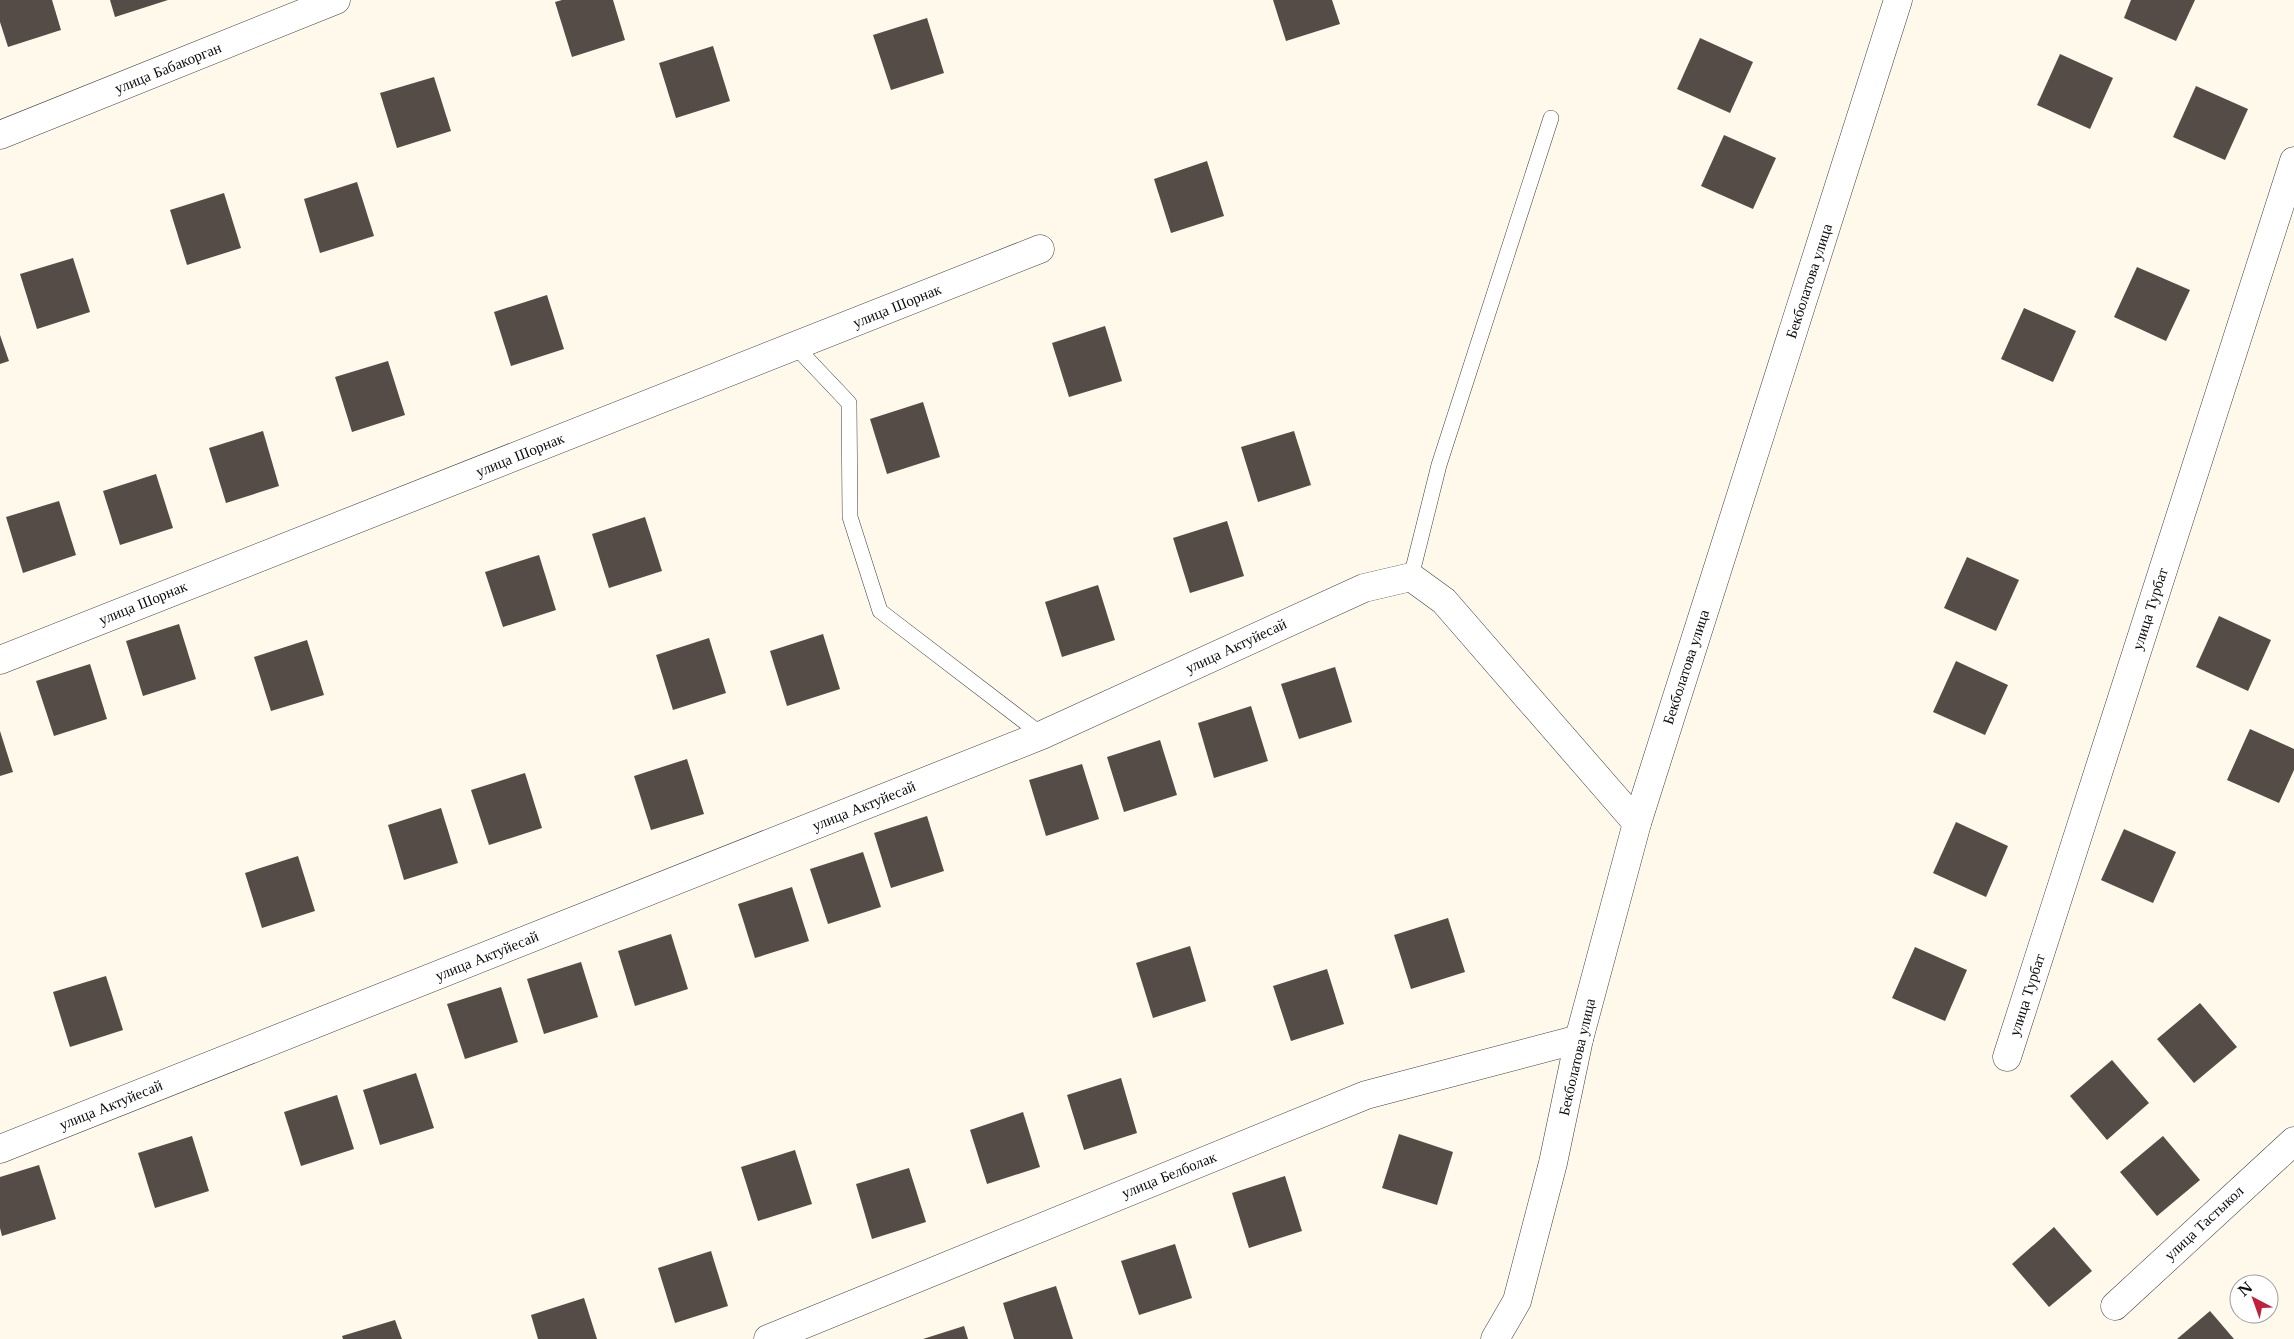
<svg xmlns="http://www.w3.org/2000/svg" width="2294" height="1339" viewBox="0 0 2294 1339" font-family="'Libre Baskerville',serif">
  <rect width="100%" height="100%" fill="#fff9eb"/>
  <g fill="#554c48">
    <path d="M0,0h52l9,30 -53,17 -8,-25z"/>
    <path d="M110,0h58l-53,17z"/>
    <path d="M562,0h51l12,40 -53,17 -17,-55z"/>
    <path d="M1273,0h59l8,24 -54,17z"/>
    <path d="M2131,0h64l-19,41 -52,-23z"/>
    <path d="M927,18l17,55 -53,17 -18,-55z"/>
    <path d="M1700,38l53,24 -23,51 -53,-24z"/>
    <path d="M713,46l17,55 -54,17 -17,-55z"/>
    <path d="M2060,54l53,24 -23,51 -53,-24z"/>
    <path d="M434,77l17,54 -54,17 -17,-55z"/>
    <path d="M2196,86l52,23 -23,51 -52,-23z"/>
    <path d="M1724,135l52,23 -23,51 -52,-23z"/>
    <path d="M1207,161l17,55 -53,17 -17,-54z"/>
    <path d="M357,182l17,54 -54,17 -16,-54z"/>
    <path d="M224,193l17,55 -54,17 -17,-55z"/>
    <path d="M73,258l17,54 -53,17 -17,-55z"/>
    <path d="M2137,267l53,23 -24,51 -52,-24z"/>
    <path d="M547,295l17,54 -53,17 -17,-54z"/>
    <path d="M2024,308l52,23 -23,51 -52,-23z"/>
    <path d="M1105,326l17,55 -53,16 -17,-54z"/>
    <path d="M0,335l9,26 -9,3z"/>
    <path d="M388,361l17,54 -53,17 -17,-55z"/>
    <path d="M923,402l17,55 -53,17 -17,-55z"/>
    <path d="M263,431l16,55 -53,17 -17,-55z"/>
    <path d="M1294,431l17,54 -53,17 -17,-55z"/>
    <path d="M156,474l17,54 -53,17 -17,-54z"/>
    <path d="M59,501l17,54 -53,18 -17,-56z"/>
    <path d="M645,517l17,54 -53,17 -17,-54z"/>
    <path d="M1227,521l17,55 -54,17 -17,-55z"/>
    <path d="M539,555l17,55 -53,17 -18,-55z"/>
    <path d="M1967,557l52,23 -23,51 -52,-23z"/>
    <path d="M1098,585l17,55 -53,17 -17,-55z"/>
    <path d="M2219,616l52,24 -23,51 -52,-24z"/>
    <path d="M179,624l17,55 -53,17 -17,-55z"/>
    <path d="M823,634l17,55 -53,17 -17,-55z"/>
    <path d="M709,638l17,55 -53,17 -17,-55z"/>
    <path d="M307,640l17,55 -53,16 -17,-54z"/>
    <path d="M1956,661l52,24 -23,50 -52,-23z"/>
    <path d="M90,664l17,55 -53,17 -18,-55z"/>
    <path d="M1335,667l17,55 -53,17 -18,-55z"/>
    <path d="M1251,706l17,55 -54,17 -16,-55z"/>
    <path d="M2250,729l44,20v21l-15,33 -52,-23z"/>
    <path d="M0,731l13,41 -13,4z"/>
    <path d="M1160,740l17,55 -53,17 -17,-55z"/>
    <path d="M687,759l17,55 -53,16 -17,-54z"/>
    <path d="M1082,764l17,55 -53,17 -17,-56z"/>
    <path d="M525,773l17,55 -53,17 -18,-55z"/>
    <path d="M441,808l17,55 -54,17 -16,-55z"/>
    <path d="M927,816l17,55 -53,17 -17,-55z"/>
    <path d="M1956,822l52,24 -22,51 -53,-24z"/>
    <path d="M2124,829l52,23 -23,51 -52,-23z"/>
    <path d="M863,852l18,55 -53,17 -18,-55z"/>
    <path d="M298,856l17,55 -53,17 -17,-55z"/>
    <path d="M792,887l17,54 -54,17 -17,-54z"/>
    <path d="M1448,918l17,54 -54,17 -17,-54z"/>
    <path d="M671,934l17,55 -53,17 -17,-55z"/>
    <path d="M1190,946l16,55 -53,17 -17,-55z"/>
    <path d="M1915,947l52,23 -22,51 -53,-23z"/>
    <path d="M581,962l17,55 -54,17 -17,-55z"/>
    <path d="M1327,969l17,55 -53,17 -18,-55z"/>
    <path d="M106,976l17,54 -53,17 -17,-55z"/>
    <path d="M501,987l17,55 -53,17 -18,-55z"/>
    <path d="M2200,1003l37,44 -43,36 -37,-44z"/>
    <path d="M2112,1060l37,43 -42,37 -37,-44z"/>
    <path d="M416,1073l18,55 -54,17 -17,-55z"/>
    <path d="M1121,1078l16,55 -53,17 -17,-55z"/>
    <path d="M337,1095l17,54 -53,17 -17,-54z"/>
    <path d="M1023,1112l17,55 -53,17 -17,-54z"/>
    <path d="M1399,1134l54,18 -16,53 -55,-17z"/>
    <path d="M192,1136l17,55 -54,17 -17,-55z"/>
    <path d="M2163,1136l37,44 -43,36 -37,-44z"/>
    <path d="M795,1150l17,54 -54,17 -17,-54z"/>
    <path d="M39,1165l17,54 -54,17 -2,-8v-51z"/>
    <path d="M909,1168l17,54 -54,17 -16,-55z"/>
    <path d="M1285,1176l17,55 -53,17 -17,-55z"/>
    <path d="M2054,1227l38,44 -43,36 -37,-43z"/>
    <path d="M1175,1244l17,54 -53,17 -18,-54z"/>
    <path d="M711,1251l17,55 -53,17 -17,-55z"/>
    <path d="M1056,1286l17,53h-59l-11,-36z"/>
    <path d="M584,1298l13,41h-59l-7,-24z"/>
    <path d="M2210,1311l24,28h-57z"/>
    <path d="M395,1320l7,19h-59l-1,-3z"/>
    <path d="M964,1326l4,13h-45z"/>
  </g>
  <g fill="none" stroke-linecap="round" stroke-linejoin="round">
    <defs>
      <g id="service">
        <path d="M795,346l54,57 1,114 30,94 162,124"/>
        <path d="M1411,577l28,-112 112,-347"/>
      </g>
      <g id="minor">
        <path d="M0,135l336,-135"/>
        <path d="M0,660l1040,-411"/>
        <path d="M2007,1057l287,-896"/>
        <path d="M0,1149l1042,-414 322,-147 47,-11 33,24 193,222"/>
        <path d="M2115,1306l179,-165"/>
        <path d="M768,1339l598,-244 213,-56"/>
      </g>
      <path id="tertiary" d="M1495,1339l22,-38 36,-138 26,-124 58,-216 261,-823"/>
    </defs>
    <use href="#service" stroke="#3f3f3f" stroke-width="16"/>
    <use href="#minor" stroke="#3f3f3f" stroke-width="29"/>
    <use href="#tertiary" stroke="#3f3f3f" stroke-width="29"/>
    <use href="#service" stroke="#fff" stroke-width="15"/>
    <use href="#minor" stroke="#fff" stroke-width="28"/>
    <use href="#tertiary" stroke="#fff" stroke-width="28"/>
  </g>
  <g text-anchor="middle" stroke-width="5" stroke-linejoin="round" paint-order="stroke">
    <g font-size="15" fill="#0c0c0c" stroke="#fff">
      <text transform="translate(168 68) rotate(-22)" y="5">улица Бабакорган</text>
      <text transform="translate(1809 281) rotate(-72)" y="5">Бекболатова улица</text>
      <text transform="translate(897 306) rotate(-22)" y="5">улица Шорнак</text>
      <text transform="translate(520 455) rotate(-22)" y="5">улица Шорнак</text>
      <text transform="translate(143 603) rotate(-22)" y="5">улица Шорнак</text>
      <text transform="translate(2150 609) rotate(-72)" y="5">улица Турбат</text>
      <text transform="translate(1236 646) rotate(-25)" y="5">улица Актуйесай</text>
      <text transform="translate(1686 667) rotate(-72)" y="5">Бекболатова улица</text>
      <text transform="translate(864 806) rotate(-22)" y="5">улица Актуйесай</text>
      <text transform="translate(487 956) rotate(-22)" y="5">улица Актуйесай</text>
      <text transform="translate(2027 995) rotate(-72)" y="5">улица Турбат</text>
      <text transform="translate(1577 1057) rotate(-77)" y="5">Бекболатова улица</text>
      <text transform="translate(111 1105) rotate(-22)" y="5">улица Актуйесай</text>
      <text transform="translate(1169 1175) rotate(-22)" y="5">улица Белболак</text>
      <text transform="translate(2204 1223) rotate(-43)" y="5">улица Тастыкол</text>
    </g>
  </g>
  <g transform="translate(2254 1299) rotate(319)"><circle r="24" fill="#ffffff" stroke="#9e9e9e"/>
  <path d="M0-4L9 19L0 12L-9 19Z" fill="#c0203b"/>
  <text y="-8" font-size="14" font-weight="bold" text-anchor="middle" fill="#0c0c0c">N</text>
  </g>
</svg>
